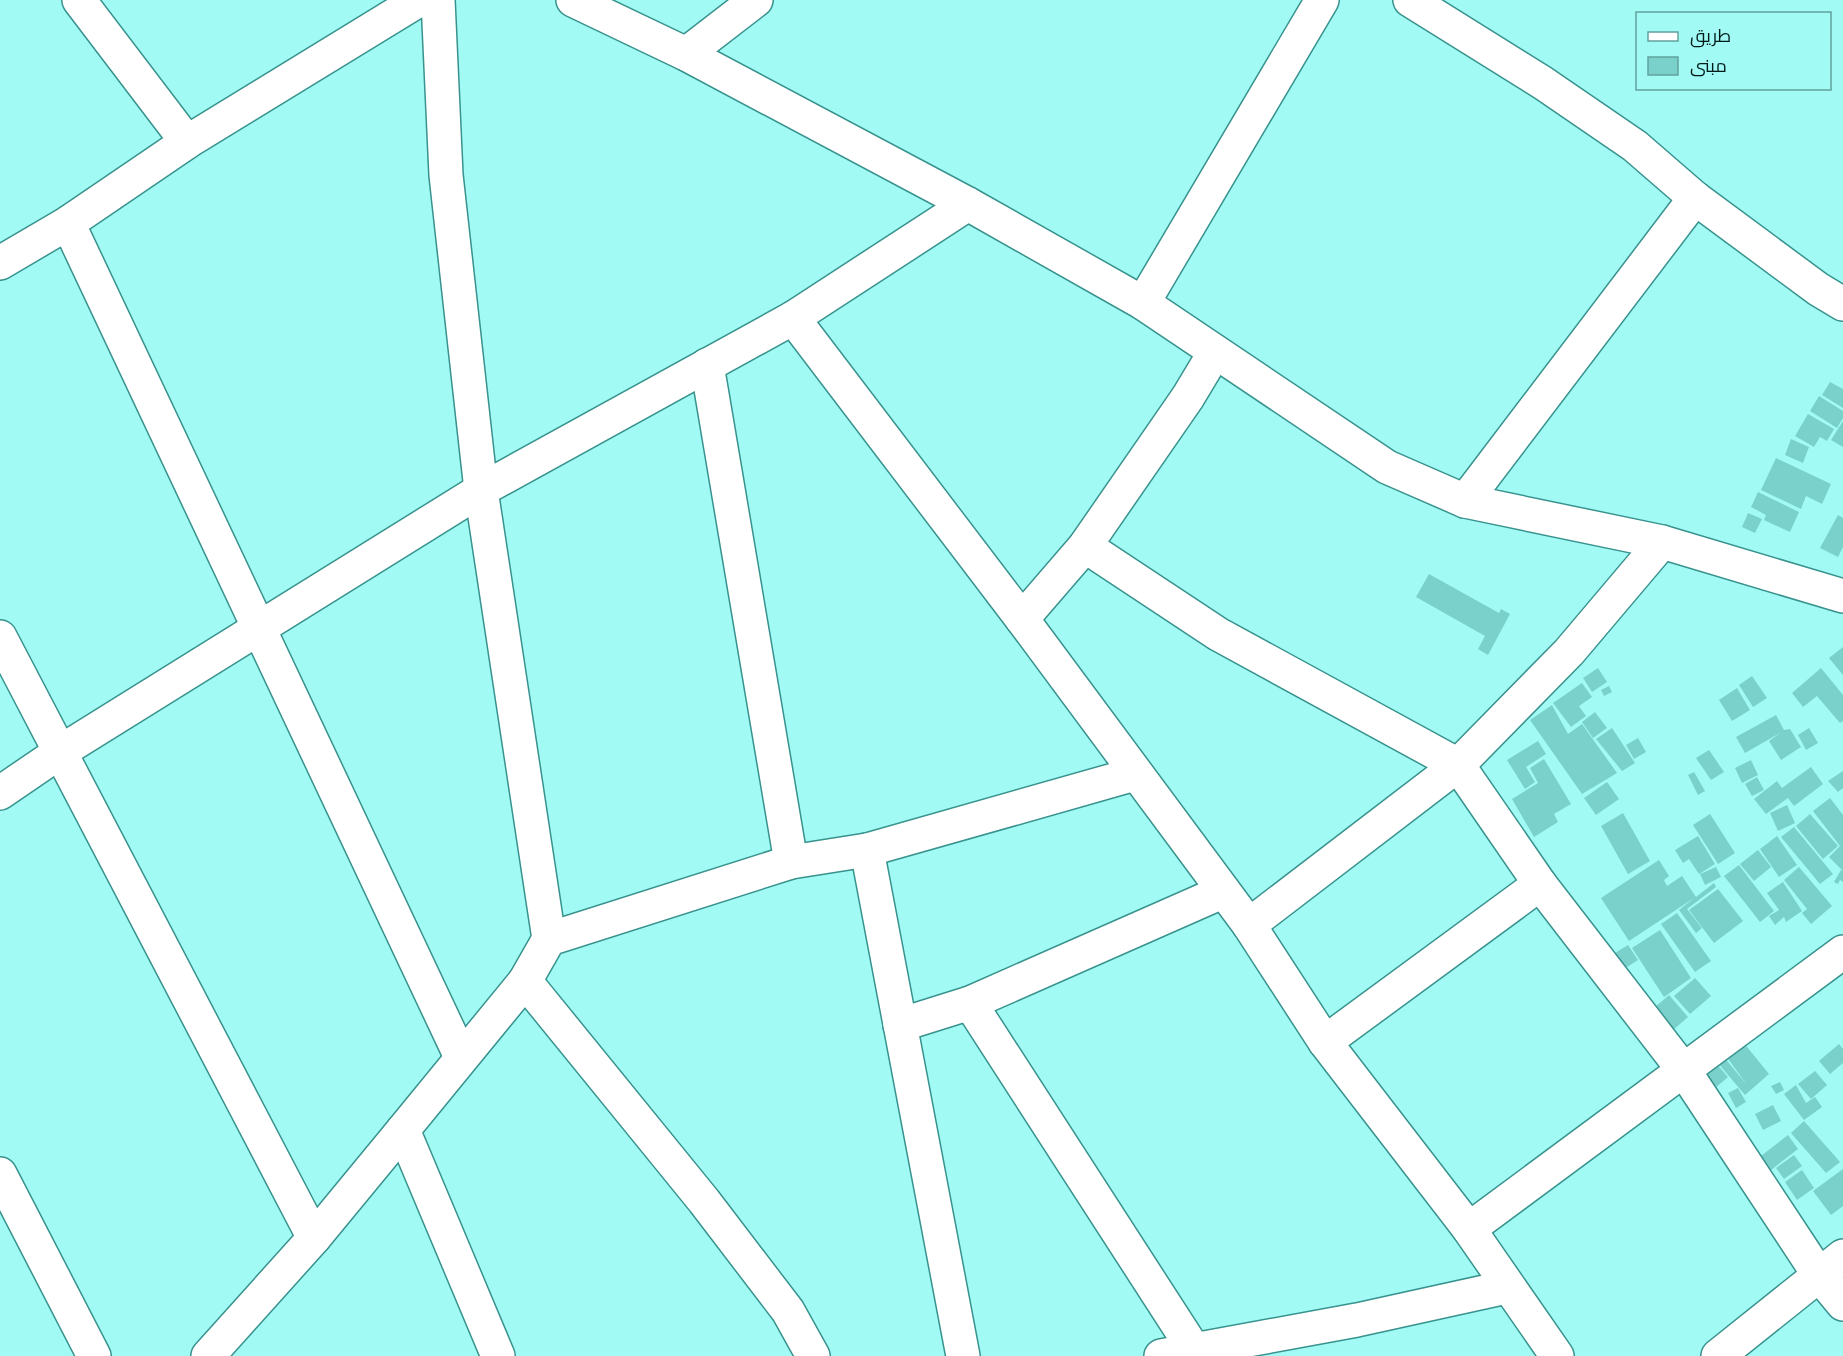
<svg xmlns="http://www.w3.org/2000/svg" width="1843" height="1356" viewBox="0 0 1843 1356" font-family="Raleway,Cairo,sans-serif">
  <rect width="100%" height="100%" fill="#a2faf4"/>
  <g fill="#7ad1cb">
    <path d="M1830,382l13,7v19l-21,-13z"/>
    <path d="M1819,396l24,15v7l-6,10 -27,-17z"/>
    <path d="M1808,414l26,15 -7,12 -7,-4 -6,10 -19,-11z"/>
    <path d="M1843,421v26l-12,-7z"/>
    <path d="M1791,439l18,8 -6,16 -18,-8z"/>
    <path d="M1776,458l55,26 -9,20 -16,-8 -5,13 -40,-19z"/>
    <path d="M1758,492l41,20 -9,20 -26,-12 2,-5 -15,-8z"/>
    <path d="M1748,513l14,6 -7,14 -13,-6z"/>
    <path d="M1838,515l5,3v29l-5,10 -18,-9z"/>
    <path d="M1429,574l70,39 2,-4 9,5 -22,41 -10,-6 7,-13 -69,-39z"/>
    <path d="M1843,647v28l-14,-17z"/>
    <path d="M1598,668l9,14 -15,10 -9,-14z"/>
    <path d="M1821,668l22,27v26l-3,2 -23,-27 -14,11 -11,-14z"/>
    <path d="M1752,676l15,22 -14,9 -14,-22z"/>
    <path d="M1582,683l10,14 -13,9 7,10 -15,11 -18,-24z"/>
    <path d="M1609,686l3,6 -8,4 -3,-6z"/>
    <path d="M1737,688l13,22 -18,11 -13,-21z"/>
    <path d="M1552,705l16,29 14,-10 35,49 -35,21 -52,-74z"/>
    <path d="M1595,712l12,16 -14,10 -11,-16z"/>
    <path d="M1776,715l8,15 6,-1 11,18 -20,13 -12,-19 11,-8 -35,20 -9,-16z"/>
    <path d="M1612,728l23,35 -13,8 -26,-32z"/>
    <path d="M1809,728l9,15 -12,7 -8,-15z"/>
    <path d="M1638,738l8,14 -12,7 -8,-14z"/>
    <path d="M1538,741l8,13 -20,13 9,15 -10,7 -18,-29z"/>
    <path d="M1709,750l15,22 -13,8 -15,-22z"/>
    <path d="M1544,759l27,45 -17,10 4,8 -24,15 -22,-38 26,-16 -8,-15z"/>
    <path d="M1751,760l7,15 -16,8 -7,-15z"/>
    <path d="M1811,767l12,17 -29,22 -6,-8 -22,16 -12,-15 23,-18 5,7z"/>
    <path d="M1843,771v17l-5,4 -10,-11z"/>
    <path d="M1694,772l11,19 -7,4 -10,-20z"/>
    <path d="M1757,777l7,13 -12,6 -7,-12z"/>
    <path d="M1607,782l12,17 -23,16 -12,-17z"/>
    <path d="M1830,798l13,17v56l-14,-14 11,-11 -27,-35z"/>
    <path d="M1787,805l8,18 -17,8 -8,-18z"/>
    <path d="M1623,813l27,48 -22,13 -27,-48z"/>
    <path d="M1710,814l25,39 -17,11 -25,-39z"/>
    <path d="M1810,814l28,32 -15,13 -27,-33z"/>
    <path d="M1794,827l39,47 -13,10 -39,-47z"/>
    <path d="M1698,836l17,28 -16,10 -10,-15 -6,4 -8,-13z"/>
    <path d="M1777,836l20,29 -18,12 -19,-28z"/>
    <path d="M1758,850l13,17 -17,14 -14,-17z"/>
    <path d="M1659,860l10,16 -5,4 3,6 15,-10 14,21 18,-14 2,4 -29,22 15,19 -6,5 -17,-23 15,-12 -65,43 -28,-43z"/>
    <path d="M1739,865l35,46 -14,11 -36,-46z"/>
    <path d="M1716,867l5,10 -16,8 -5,-11z"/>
    <path d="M1799,867l33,39 -21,18 -9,-11 5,-4 -23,-29z"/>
    <path d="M1841,870l2,1v11l-3,-2 -2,4 -4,-2z"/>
    <path d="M1783,882l19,29 -16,11 -2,-5 -9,8 -6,-9 10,-6 -12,-17z"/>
    <path d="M1718,889l25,32 -29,22 -25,-33z"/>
    <path d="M1677,913l34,48 -16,11 -34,-48z"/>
    <path d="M1660,930l31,48 -27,19 -32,-49z"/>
    <path d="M1628,945l10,15 -14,9 -9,-16z"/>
    <path d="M1695,978l16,18 -21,18 -16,-18z"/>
    <path d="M1669,995l19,22 -15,13 -19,-22z"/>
    <path d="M1743,1042l26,32 -24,21 -28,-33 6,-6 24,29 -21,-29z"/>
    <path d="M1839,1044l4,5v14l-13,11 -11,-13z"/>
    <path d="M1715,1062l13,15 -14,12 -13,-15z"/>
    <path d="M1815,1071l12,14 -16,14 -13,-15z"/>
    <path d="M1780,1082l4,8 -8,4 -5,-8z"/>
    <path d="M1796,1085l10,18 9,-6 7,10 -18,13 -20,-26z"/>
    <path d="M1738,1088l8,14 -10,6 -8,-15z"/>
    <path d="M1773,1105l8,16 -18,9 -8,-16z"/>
    <path d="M1804,1121l36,41 -14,11 -35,-40z"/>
    <path d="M1788,1135l10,14 -27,21 -10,-14z"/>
    <path d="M1794,1155l8,11 -18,13 -8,-11z"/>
    <path d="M1843,1169v37l-12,9 -18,-24z"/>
    <path d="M1802,1170l12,18 -17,12 -12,-18z"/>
  </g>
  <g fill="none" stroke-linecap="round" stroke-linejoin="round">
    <defs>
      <g id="minor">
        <path d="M79,0l108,142"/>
        <path d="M438,0l8,175 35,315 68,449"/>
        <path d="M573,0l113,54 282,150 175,99 244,164 78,34 197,41 181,54"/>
        <path d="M1410,0l133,83 92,63 60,52 123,91 25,15"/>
        <path d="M686,54l70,-54"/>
        <path d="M68,223l393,834"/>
        <path d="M0,263l68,-40 119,-81 232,-142"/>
        <path d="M1143,303l179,-303"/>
        <path d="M793,318l229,301 227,306 76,117 144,187 88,127"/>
        <path d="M707,365l84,497"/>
        <path d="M1465,501l230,-303"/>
        <path d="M1085,546l133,88 240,131 82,119 145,188 134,203 24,29"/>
        <path d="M1022,619l63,-73 103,-149 27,-45"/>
        <path d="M0,637l314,601"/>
        <path d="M0,793l60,-41 421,-262 312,-172 175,-114"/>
        <path d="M867,850l96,506"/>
        <path d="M1249,925l209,-160 111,-113 93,-110"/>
        <path d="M525,981l179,220 84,110 25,45"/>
        <path d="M970,1003l228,353"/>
        <path d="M900,1025l70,-22 252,-111"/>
        <path d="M1325,1042l215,-158"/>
        <path d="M403,1130l95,226"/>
        <path d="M0,1174l94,182"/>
        <path d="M1469,1229l374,-277"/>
        <path d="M208,1356l106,-118 89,-108 122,-149 24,-42 242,-77 76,-12 268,-76"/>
        <path d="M1161,1356l196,-36 150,-33"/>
        <path d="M1718,1356l125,-100"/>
      </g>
    </defs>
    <use href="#minor" stroke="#38928d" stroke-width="36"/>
    <use href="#minor" stroke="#fff" stroke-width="33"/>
  </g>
  <rect x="1636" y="12" width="195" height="78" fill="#a2faf4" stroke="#62a19d" stroke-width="1.5"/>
  <rect x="1648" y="32" width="30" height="9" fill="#ffffff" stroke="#62a19d" stroke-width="1.5"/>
  <text x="1690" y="42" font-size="18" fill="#011b1a">طريق</text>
  <rect x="1648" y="57" width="30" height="18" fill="#7ad1cb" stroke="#62a19d" stroke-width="1.5"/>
  <text x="1690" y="72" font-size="18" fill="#011b1a">مبنى</text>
</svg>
